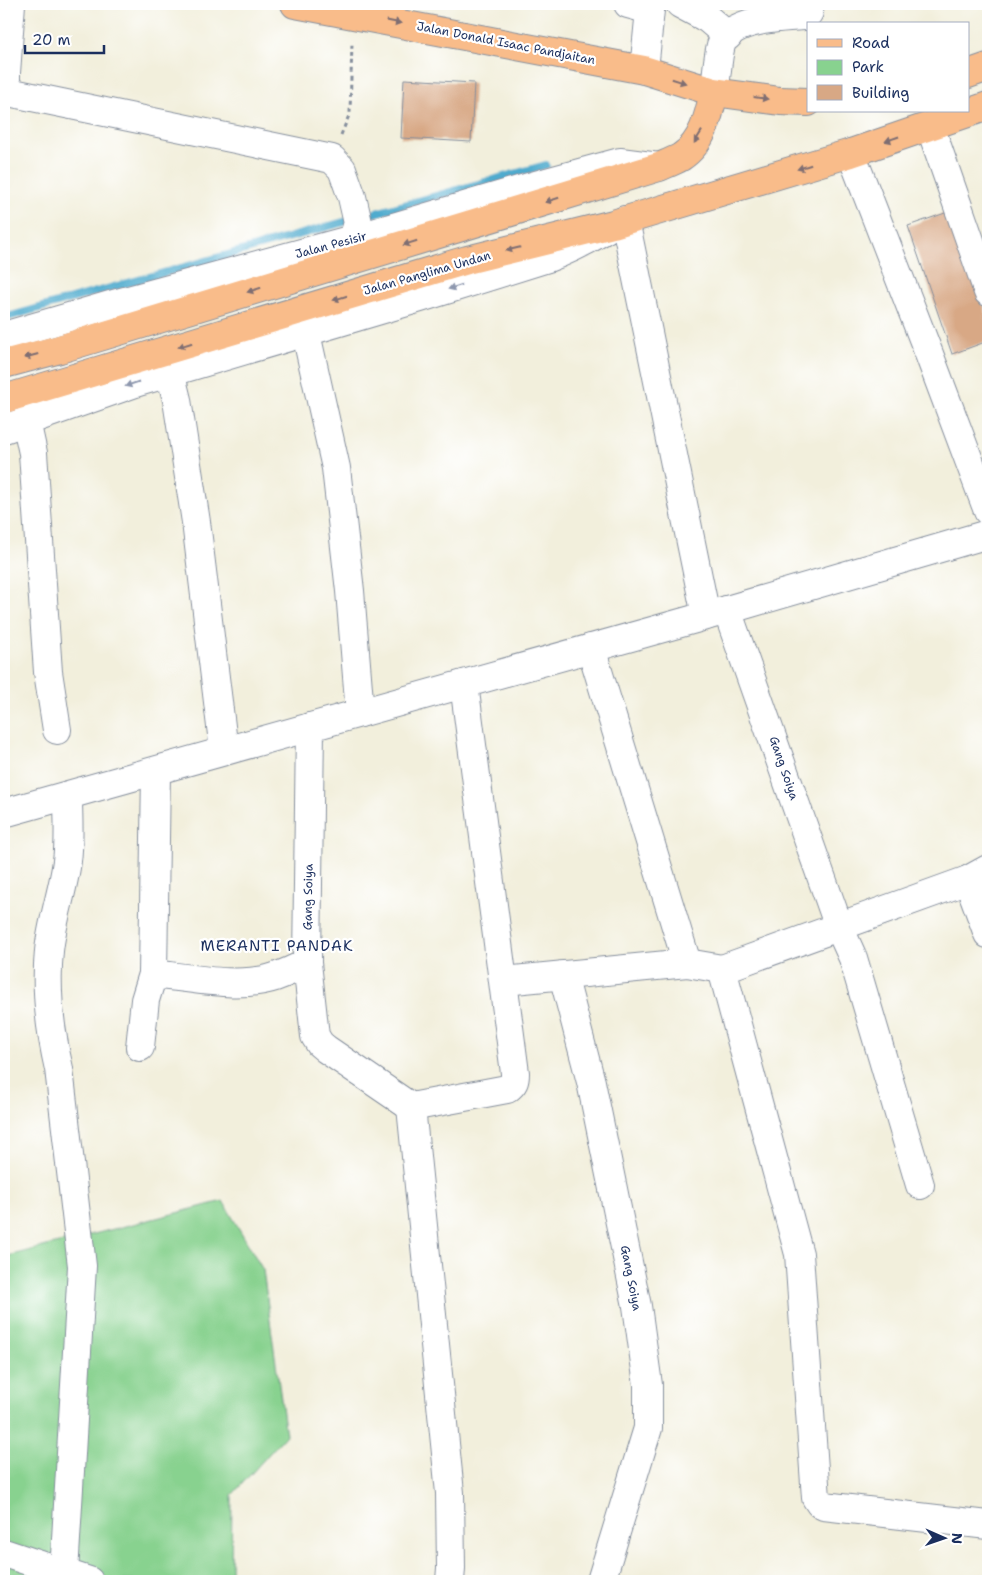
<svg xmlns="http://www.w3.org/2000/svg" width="992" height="1585" viewBox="0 0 992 1585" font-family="'Shantell Sans',sans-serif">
  <rect width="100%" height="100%" fill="#fff"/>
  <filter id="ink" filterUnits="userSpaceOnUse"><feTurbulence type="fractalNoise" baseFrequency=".02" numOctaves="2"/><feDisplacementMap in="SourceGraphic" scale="10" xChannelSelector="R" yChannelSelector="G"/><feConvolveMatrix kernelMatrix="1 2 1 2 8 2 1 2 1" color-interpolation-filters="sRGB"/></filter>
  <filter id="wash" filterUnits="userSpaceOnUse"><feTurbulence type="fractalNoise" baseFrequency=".0096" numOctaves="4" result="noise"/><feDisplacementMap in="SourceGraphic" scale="20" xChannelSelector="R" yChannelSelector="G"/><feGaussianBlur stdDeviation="1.12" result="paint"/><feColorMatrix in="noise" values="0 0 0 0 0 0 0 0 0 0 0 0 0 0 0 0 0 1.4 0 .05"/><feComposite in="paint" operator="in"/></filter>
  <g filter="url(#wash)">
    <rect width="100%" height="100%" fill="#f2efdc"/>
    <path fill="#88d28f" stroke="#528076" d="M223,1201l40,69 23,165 -54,60 -1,86h-227v-324z"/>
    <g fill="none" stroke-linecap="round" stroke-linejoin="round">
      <path stroke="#50abce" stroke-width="8" d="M4,318l542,-153"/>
    </g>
    <g id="blocks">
      <g fill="#d8a885">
        <path d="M404,79l70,4 -3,59 -70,-4z"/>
        <path d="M951,211l37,107v23l-36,13 -44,-128z"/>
      </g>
    </g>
  </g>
  <g filter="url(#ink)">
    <use href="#blocks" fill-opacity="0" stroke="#868f9d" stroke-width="1"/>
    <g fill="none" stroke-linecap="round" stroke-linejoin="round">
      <defs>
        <g id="street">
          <path d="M11,4l-5,69v14l7,6 319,66 10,10 10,28 6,26 -5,16"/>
          <path d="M628,4l22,6 -6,60"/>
          <path d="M680,4l28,15 20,17"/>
          <path d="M714,92c3,-15 3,-32 7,-47 8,-26 63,-28 85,-29l3,-4 1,-8"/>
          <path d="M930,126l58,166"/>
          <path d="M851,153l78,201 59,157"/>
          <path d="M625,220l81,396"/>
          <path d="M304,333l3,5 29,130 14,123 10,122"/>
          <path d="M4,336l110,-32 239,-65 183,-54 84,-23 39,5"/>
          <path d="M170,372l7,28 19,122 28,229"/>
          <path d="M26,421l7,32 15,219 9,58"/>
          <path d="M4,429l134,-47 282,-84 128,-40c21,-8 39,-17 58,-29"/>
          <path d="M727,610l112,317 14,31 67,227"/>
          <path d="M310,727l-3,236 8,73 5,8 6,5 85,58 96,-18c7,-5 8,-8 8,-16l-51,-389"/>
          <path d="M156,771l-3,203c37,4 87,15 122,3 11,-4 22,-9 32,-14"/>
          <path d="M4,813l723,-203 261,-76"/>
          <path d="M968,880l20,54"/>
          <path d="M687,963l35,6 77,285 17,244 4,6 4,2 164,19"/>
          <path d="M722,969l246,-89 20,-11"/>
          <path d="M563,975l28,107 46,224 11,79v43l-47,153"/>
          <path d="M504,981l183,-18 -96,-315"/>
          <path d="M140,1047l5,-47 8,-26"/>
          <path d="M411,1107l39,386 1,75 -1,13"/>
          <path d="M4,1553l85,28"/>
          <path d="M64,1573l18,-307 -23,-197c-9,-39 -14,-78 -10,-118 3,-30 14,-60 18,-90 3,-22 1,-44 1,-65"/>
        </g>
        <g id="primary">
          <path d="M295,4l349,66 70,22 66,9 28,1"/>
          <path d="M968,74l20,-7"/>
          <path d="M4,364l56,-15 599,-182c7,-3 15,-6 22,-10 22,-14 28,-42 33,-65"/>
          <path d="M4,399l463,-139 146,-36 238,-71 137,-47"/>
        </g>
      </defs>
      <use href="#street" stroke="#868f9d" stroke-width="30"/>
      <use href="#primary" stroke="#868f9d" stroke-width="30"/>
      <path stroke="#868f9d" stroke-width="3" stroke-dasharray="4 4" stroke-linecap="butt" d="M341,135l9,-22 2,-70"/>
      <use href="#street" stroke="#fff" stroke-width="28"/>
      <use href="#primary" stroke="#f9bc8a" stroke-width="28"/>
    </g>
    <defs><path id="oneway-solid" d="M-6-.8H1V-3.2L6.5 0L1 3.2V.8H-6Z" transform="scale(1.25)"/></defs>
    <g fill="#7f6e72">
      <use href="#oneway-solid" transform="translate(394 22) rotate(11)"/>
      <use href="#oneway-solid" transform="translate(679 81) rotate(17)"/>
      <use href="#oneway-solid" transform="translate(761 98) rotate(8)"/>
      <use href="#oneway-solid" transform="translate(698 137) rotate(122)"/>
      <use href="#oneway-solid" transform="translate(892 139) rotate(161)"/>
      <use href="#oneway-solid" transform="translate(804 167) rotate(163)"/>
      <use href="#oneway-solid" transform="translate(552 200) rotate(163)"/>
      <use href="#oneway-solid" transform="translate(410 243) rotate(163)"/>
      <use href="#oneway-solid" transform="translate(513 249) rotate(166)"/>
      <use href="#oneway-solid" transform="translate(254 290) rotate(163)"/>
      <use href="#oneway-solid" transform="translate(340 298) rotate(163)"/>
      <use href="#oneway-solid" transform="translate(185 345) rotate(163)"/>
      <use href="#oneway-solid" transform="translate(31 356) rotate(165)"/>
    </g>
    <g fill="#8d97ae">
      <use href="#oneway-solid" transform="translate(455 287) rotate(162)"/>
      <use href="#oneway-solid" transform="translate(132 384) rotate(161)"/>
    </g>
  </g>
  <g text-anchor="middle" stroke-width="4.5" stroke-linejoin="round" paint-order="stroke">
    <g font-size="12" fill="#1b2f5e" stroke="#fff">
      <text transform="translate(506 43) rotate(11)" y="4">Jalan Donald Isaac Pandjaitan</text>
      <text transform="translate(331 245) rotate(-15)" y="4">Jalan Pesisir</text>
      <text transform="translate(427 273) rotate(-16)" y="4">Jalan Panglima Undan</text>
      <text transform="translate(784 768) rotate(71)" y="4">Gang Soiya</text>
      <text transform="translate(308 897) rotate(-89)" y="4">Gang Soiya</text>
      <text transform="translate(631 1278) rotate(79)" y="4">Gang Soiya</text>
    </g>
    <g font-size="15" letter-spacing="1" fill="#1b2f5e" stroke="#fff">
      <text x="277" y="951">MERANTI PANDAK</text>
    </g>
  </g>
  <rect width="992" height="1585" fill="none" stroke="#fff" stroke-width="20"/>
  <rect x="807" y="22" width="162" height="90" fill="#ffffff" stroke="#a4acbf"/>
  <rect x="817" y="39" width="25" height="8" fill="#f9bc8a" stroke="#a4acbf"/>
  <text x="852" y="48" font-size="15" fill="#1b2f5e">Road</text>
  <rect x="817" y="60" width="25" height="15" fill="#88d28f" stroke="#a4acbf"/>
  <text x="852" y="72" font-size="15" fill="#1b2f5e">Park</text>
  <rect x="817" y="85" width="25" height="15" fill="#d8a885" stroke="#a4acbf"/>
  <text x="852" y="98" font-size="15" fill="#1b2f5e">Building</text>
  <g transform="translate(944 1538) rotate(92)" stroke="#ffffff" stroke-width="4" paint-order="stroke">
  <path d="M0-4L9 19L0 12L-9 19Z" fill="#1b2f5e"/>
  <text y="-8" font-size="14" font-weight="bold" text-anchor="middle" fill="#1b2f5e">N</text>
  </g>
  <path d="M25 45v8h79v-8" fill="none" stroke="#1b2f5e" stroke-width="2.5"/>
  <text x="32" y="45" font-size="15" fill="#1b2f5e" stroke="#ffffff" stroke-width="4" paint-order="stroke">20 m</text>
</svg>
